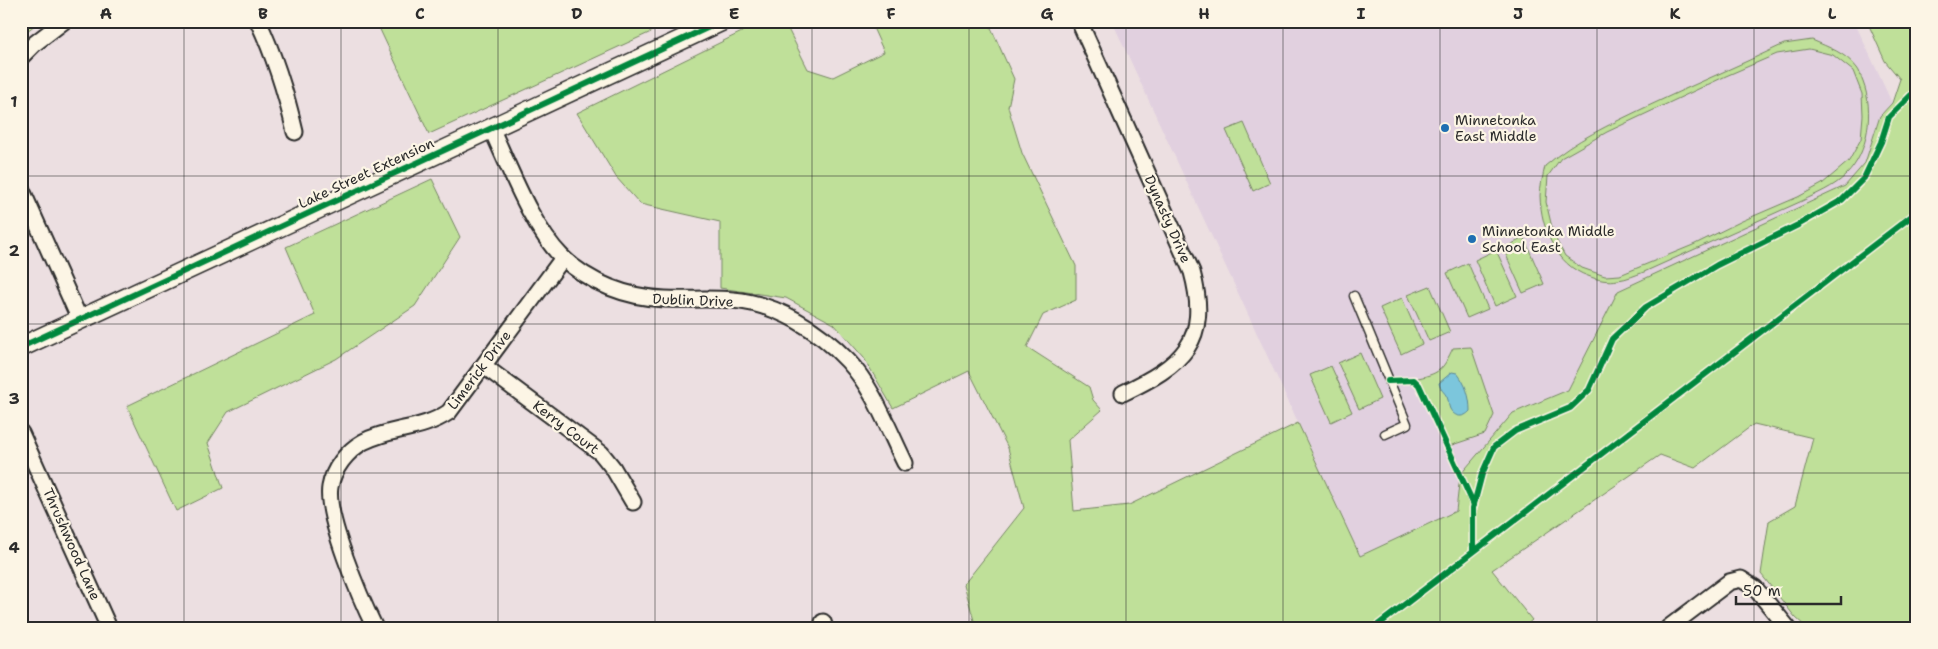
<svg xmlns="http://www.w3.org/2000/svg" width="1938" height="649" viewBox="0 0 1938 649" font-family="'Shantell Sans',sans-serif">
  <rect width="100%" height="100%" fill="#ecdfe1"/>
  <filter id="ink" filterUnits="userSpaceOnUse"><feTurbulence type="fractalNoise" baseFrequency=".02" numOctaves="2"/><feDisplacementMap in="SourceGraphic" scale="10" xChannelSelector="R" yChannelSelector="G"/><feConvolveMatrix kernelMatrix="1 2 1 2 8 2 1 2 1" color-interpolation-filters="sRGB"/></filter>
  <g filter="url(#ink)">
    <path fill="#e1d0df" d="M1112,21h742l38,82 -12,13 -15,47 -20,23 -226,105 -51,99 -55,23 -53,62 -4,36 -96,45z"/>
    <g fill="#bfe099" stroke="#758662" fill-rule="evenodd">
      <path d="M21,21h12l3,3 -15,12z"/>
      <path d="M376,21h299l-246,113z"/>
      <path d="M764,21h20l24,48 25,8 51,-25 -14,-31h118l26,58 -6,28 14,46 54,113v34l-33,15 -16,32 62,40 4,13 9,10 -34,30 6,71 55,-6 169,-82 62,133 96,-45 4,-36 53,-62 55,-23 50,-99 227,-105 20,-23 15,-47 12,-13 8,-24 -15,-18 -18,-40h50v607h-110l-12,-11 -34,-43 8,-53 26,-15 18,-68 -59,-14 -59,44 -35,-13 -168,115 40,50 -9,8h-547l-12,-44 60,-76 -16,-60 -39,-77 -76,37 -29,-50 -30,-34 -48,-26 -66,-10v-66l-80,-18 -24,-27 -39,-64z"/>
      <path d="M1812,40c16,7 34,13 45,28 3,3 4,10 6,14 11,28 6,71 -17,93 -12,12 -30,19 -44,26l-158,71c-8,3 -17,7 -26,8 -10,2 -20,0 -30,-4 -32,-11 -47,-47 -48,-80 0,-10 3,-20 5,-30 30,-26 64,-41 99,-58 46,-22 94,-42 140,-64zM1809,49l24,6 20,16 9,23 1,21 -2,24 -12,22 -27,23 -24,13 -56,24 -49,24 -73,30 -15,1 -23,-8 -17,-12 -11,-20 -8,-34 2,-26 13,-18 46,-26 119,-56 51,-22z"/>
      <path d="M1244,123l26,60 -17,8 -27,-61z"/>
      <path d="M432,179l28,58 -45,69 -79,53 -108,53 -20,31 15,45 -47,23 -49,-105 188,-91 -29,-68z"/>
      <path d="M1524,238l20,46 -21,9 -20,-45z"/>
      <path d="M1496,250l21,46 -22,10 -20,-46z"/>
      <path d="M1468,263l20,46 -21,9 -20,-45z"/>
      <path d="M1430,286l20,46 -21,9 -21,-46z"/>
      <path d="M1402,298l20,46 -21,10 -21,-46z"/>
      <path d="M1471,347l23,68 -9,19 -36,12 -31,-68c24,-5 25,-10 35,-30z"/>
      <path d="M1360,353l20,46 -21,10 -21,-46z"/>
      <path d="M1331,366l21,46 -21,10 -21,-47z"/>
    </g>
    <path fill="#7cc6dc" stroke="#5c8895" d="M1452,372l5,1c9,11 13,24 13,38 -6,7 -15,7 -20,-2 -2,-4 -1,-8 -3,-12 -3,-6 -7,-7 -8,-14z"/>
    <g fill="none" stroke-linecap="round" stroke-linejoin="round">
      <defs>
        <path id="service" d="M1354,296l53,128 -22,10"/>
        <g id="minor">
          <path d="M258,21c17,36 28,72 37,111"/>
          <path d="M1079,21l113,251c19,70 -10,93 -69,121"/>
          <path d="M21,57l13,-13 30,-23"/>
          <path d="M491,128c19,40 40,98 71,129 27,26 66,41 103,42 23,1 45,-1 68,1 44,4 85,29 115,61 26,28 40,68 57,102"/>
          <path d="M21,188l59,132"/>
          <path d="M484,366l117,87 12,15 20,34"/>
          <path d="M21,433l88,195"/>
          <path d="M823,622l2,6"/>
          <path d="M375,628c-14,-28 -50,-112 -45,-141 3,-18 17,-36 33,-45 28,-15 58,-11 86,-30l114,-154"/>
          <path d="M1668,628l61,-46 12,-3 14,9 33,40"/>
        </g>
        <path id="tertiary" d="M21,347l701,-326"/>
      </defs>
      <use href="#service" stroke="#2b2b2b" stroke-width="11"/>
      <use href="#minor" stroke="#2b2b2b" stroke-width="19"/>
      <use href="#tertiary" stroke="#2b2b2b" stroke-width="22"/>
      <use href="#service" stroke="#fcf5e5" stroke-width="8"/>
      <use href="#minor" stroke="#fcf5e5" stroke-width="15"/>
      <use href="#tertiary" stroke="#fcf5e5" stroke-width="19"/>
      <defs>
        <g id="cycleway">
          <path d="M21,347l701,-326"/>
          <path d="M1388,381l26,-1 5,5 55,120"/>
          <path d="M1473,550v-42l9,-34 12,-27 21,-16 55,-23 19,-18 23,-51 34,-32 71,-42 81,-40 44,-25 22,-22 17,-36 8,-25 22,-22 6,-2"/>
          <path d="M1374,628l543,-416"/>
        </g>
      </defs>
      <use href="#cycleway" stroke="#fcf5e5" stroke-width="9"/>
      <use href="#cycleway" stroke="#00873e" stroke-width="6"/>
    </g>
  </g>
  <path fill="none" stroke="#2b2b2b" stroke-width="1" stroke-opacity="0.55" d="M184,21v607M341,21v607M498,21v607M655,21v607M812,21v607M969,21v607M1126,21v607M1283,21v607M1440,21v607M1597,21v607M1754,21v607M21,176h1896M21,324h1896M21,473h1896"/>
  <g fill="#1f6fb2" stroke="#fcf5e5" stroke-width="2">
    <circle cx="1445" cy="128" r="5"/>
    <circle cx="1472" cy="239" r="5"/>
  </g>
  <g text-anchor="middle" stroke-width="4.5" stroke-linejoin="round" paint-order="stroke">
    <g font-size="14" fill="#2b2b2b" stroke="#fcf5e5" text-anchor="start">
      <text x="1455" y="125">Minnetonka<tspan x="1455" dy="16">East Middle</tspan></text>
      <text x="1482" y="236">Minnetonka Middle<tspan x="1482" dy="16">School East</tspan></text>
    </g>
    <g font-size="14" fill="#2b2b2b" stroke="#fcf5e5">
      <text transform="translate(366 173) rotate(-25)" y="5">Lake Street Extension</text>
      <text transform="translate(1168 219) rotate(66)" y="5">Dynasty Drive</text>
      <text transform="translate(693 300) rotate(2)" y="5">Dublin Drive</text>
      <text transform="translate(479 370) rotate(-53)" y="5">Limerick Drive</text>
      <text transform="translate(566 427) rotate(37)" y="5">Kerry Court</text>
      <text transform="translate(72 544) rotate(66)" y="5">Thrushwood Lane</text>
    </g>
  </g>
  <rect width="1938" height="649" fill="none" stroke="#fcf5e5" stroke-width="55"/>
  <path d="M1736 596v8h105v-8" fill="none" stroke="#2b2b2b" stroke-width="2.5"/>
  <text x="1743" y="596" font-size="15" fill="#2b2b2b" stroke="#fcf5e5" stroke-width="4" paint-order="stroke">50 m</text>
  <rect x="28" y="28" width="1882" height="594" fill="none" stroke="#2b2b2b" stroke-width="2"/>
  <g font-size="16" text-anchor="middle" font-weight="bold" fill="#2b2b2b">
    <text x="106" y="19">A</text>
    <text x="263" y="19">B</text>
    <text x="420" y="19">C</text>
    <text x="577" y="19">D</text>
    <text x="734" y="19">E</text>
    <text x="891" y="19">F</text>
    <text x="1047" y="19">G</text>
    <text x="1204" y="19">H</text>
    <text x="1361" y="19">I</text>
    <text x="1518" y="19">J</text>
    <text x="1675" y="19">K</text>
    <text x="1832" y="19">L</text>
    <text x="14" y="107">1</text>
    <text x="14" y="256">2</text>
    <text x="14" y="404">3</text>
    <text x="14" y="553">4</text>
  </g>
</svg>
